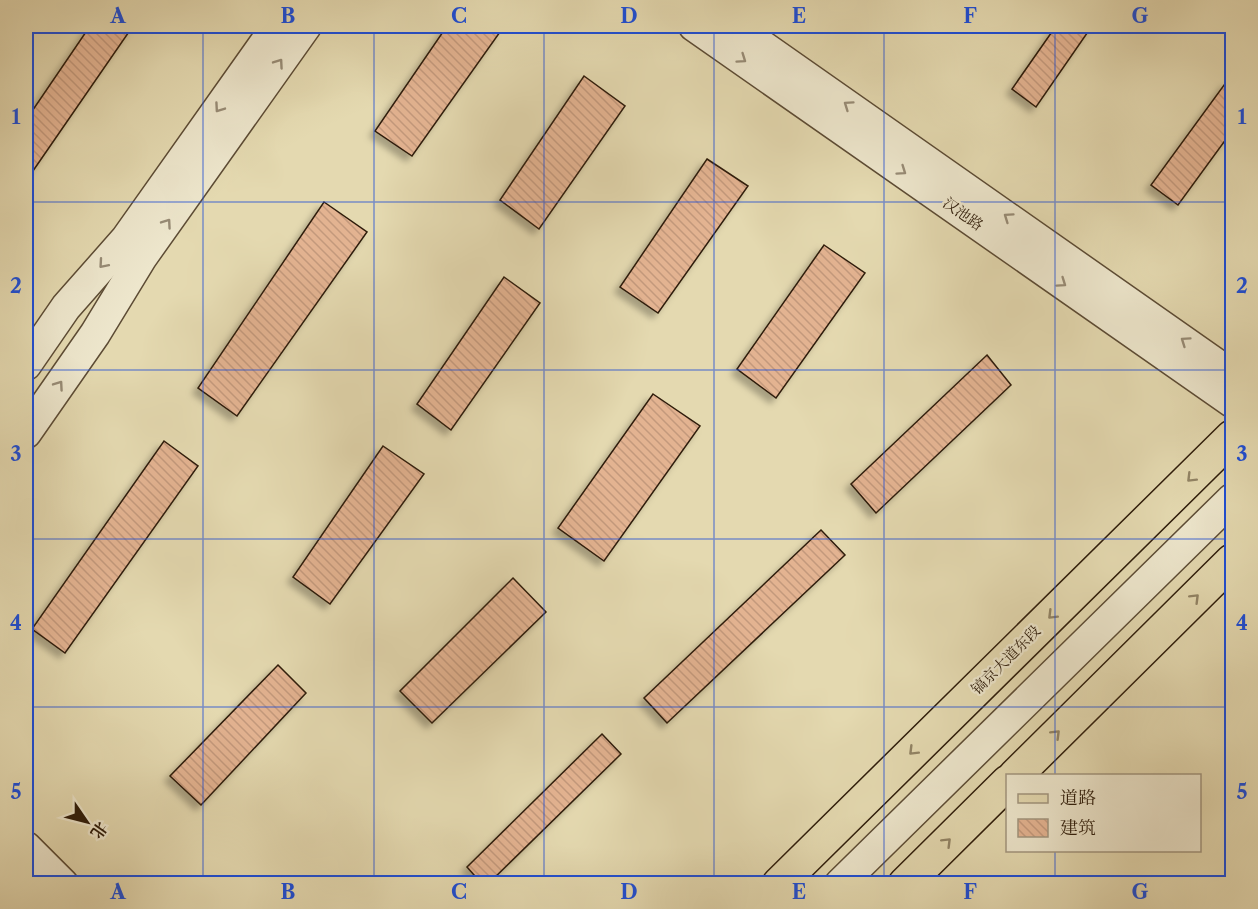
<svg xmlns="http://www.w3.org/2000/svg" width="1258" height="909" viewBox="0 0 1258 909" font-family="'Libre Caslon Text','Noto Serif SC',serif">
  <defs>
    <pattern id="building-back-hatch" width="6" height="6" patternUnits="userSpaceOnUse" patternTransform="scale(1.5)"><rect width="6" height="6" fill="#e3b391"/><path d="M-1 5l2 2M0 0l6 6M5-1l2 2" fill="none" stroke="#c3997c"/></pattern>
    <filter id="shadow"><feDropShadow dx="-5.5" dy="5.5" stdDeviation="3" flood-color="#0004"/></filter>
  </defs>
  <rect width="100%" height="100%" fill="#e4d9b0"/>
  <filter id="stains"><feTurbulence type="fractalNoise" baseFrequency=".00333" numOctaves="4"/><feColorMatrix values="0 0 0 0 .2 0 0 0 0 .09 0 0 0 0 .02 0 0 0 .5 -.17"/></filter>
  <radialGradient id="worn" r=".72"><stop offset=".6" stop-color="#630" stop-opacity="0"/><stop offset="1" stop-color="#630" stop-opacity=".3"/></radialGradient>
  <g fill="url(#building-back-hatch)" stroke="#2e1c0a" stroke-width="1.5" filter="url(#shadow)">
    <path d="M90,26h43l-107,155v-61z"/>
    <path d="M447,26h43l10,6 -88,124 -37,-25z"/>
    <path d="M1056,26h36l-56,81 -24,-18z"/>
    <path d="M584,76l41,30 -86,123 -39,-29z"/>
    <path d="M1227,81l5,4v46l-54,74 -27,-20z"/>
    <path d="M707,159l41,27 -90,127 -38,-26z"/>
    <path d="M324,202l43,30 -130,184 -39,-28z"/>
    <path d="M824,245l41,28 -89,125 -39,-29z"/>
    <path d="M504,277l36,26 -89,127 -34,-26z"/>
    <path d="M987,355l24,30 -135,128 -25,-29z"/>
    <path d="M653,394l47,32 -96,135 -46,-33z"/>
    <path d="M164,441l34,25 -133,187 -33,-24z"/>
    <path d="M383,446l41,28 -94,130 -37,-27z"/>
    <path d="M821,530l24,25 -178,168 -23,-25z"/>
    <path d="M513,578l33,34 -114,111 -32,-32z"/>
    <path d="M278,665l28,28 -105,112 -31,-29z"/>
    <path d="M602,734l19,20 -133,130h-6l-15,-17z"/>
  </g>
  <g fill="none" stroke-linecap="round" stroke-linejoin="round">
    <defs>
      <g id="minor">
        <path d="M694,26l538,376"/>
        <path d="M734,26l498,349"/>
        <path d="M26,365l40,-58 60,-68 151,-213"/>
        <path d="M26,433l69,-99 47,-77 164,-231"/>
        <path d="M26,847l37,37"/>
        <path d="M840,884l392,-385"/>
      </g>
      <g id="major">
        <path d="M1015,776l217,-215"/>
        <path d="M779,884l453,-447"/>
        <path d="M905,884l103,-102"/>
      </g>
    </defs>
    <use href="#minor" stroke="#5c4b34" stroke-width="33"/>
    <use href="#major" stroke="#2e1c0a" stroke-width="36"/>
    <use href="#minor" stroke="#ede6cc" stroke-width="30"/>
    <use href="#major" stroke="#e4d9b0" stroke-width="33"/>
  </g>
  <defs><path id="oneway-chevron" d="M-2-3.5L2.5 0L-2 3.5" fill="none" stroke-width="1.6" stroke-linecap="round" stroke-linejoin="round" transform="scale(1.5)"/></defs>
  <g stroke="#978b75">
    <use href="#oneway-chevron" transform="translate(742 59) rotate(35)"/>
    <use href="#oneway-chevron" transform="translate(279 63) rotate(-55)"/>
    <use href="#oneway-chevron" transform="translate(848 105) rotate(-145)"/>
    <use href="#oneway-chevron" transform="translate(219 108) rotate(125)"/>
    <use href="#oneway-chevron" transform="translate(902 171) rotate(35)"/>
    <use href="#oneway-chevron" transform="translate(1008 217) rotate(-145)"/>
    <use href="#oneway-chevron" transform="translate(167 223) rotate(-55)"/>
    <use href="#oneway-chevron" transform="translate(103 264) rotate(131)"/>
    <use href="#oneway-chevron" transform="translate(1062 283) rotate(35)"/>
    <use href="#oneway-chevron" transform="translate(1185 341) rotate(-145)"/>
    <use href="#oneway-chevron" transform="translate(59 385) rotate(-55)"/>
  </g>
  <g stroke="#928465">
    <use href="#oneway-chevron" transform="translate(1191 478) rotate(135)"/>
    <use href="#oneway-chevron" transform="translate(1195 598) rotate(-45)"/>
    <use href="#oneway-chevron" transform="translate(1052 615) rotate(135)"/>
    <use href="#oneway-chevron" transform="translate(1056 734) rotate(-45)"/>
    <use href="#oneway-chevron" transform="translate(913 751) rotate(135)"/>
    <use href="#oneway-chevron" transform="translate(947 842) rotate(-45)"/>
  </g>
  <path fill="none" stroke="#1d4ed8" stroke-width="1.5" stroke-opacity="0.55" d="M203,26v858M374,26v858M544,26v858M714,26v858M884,26v858M1055,26v750M26,202h1206M26,370h1206M26,539h1206M26,707h1206M1055,850v34"/>
  <g text-anchor="middle" stroke-width="4.5" stroke-linejoin="round" paint-order="stroke">
    <g font-size="15" fill="#2e1c0a" stroke="#ede6cc">
      <text transform="translate(963 214) rotate(35)" y="5">汉池路</text>
      <text transform="translate(1006 660) rotate(-45)" y="5">镐京大道东段</text>
    </g>
  </g>
  <rect width="1258" height="909" fill="none" stroke="#e4d9b0" stroke-width="66"/>
  <rect x="1006" y="774" width="195" height="78" fill="#ede6cc" stroke="#a1957e" stroke-width="1.5"/>
  <rect x="1018" y="794" width="30" height="9" fill="#e4d9b0" stroke="#a1957e" stroke-width="1.5"/>
  <text x="1060" y="804" font-size="18" fill="#2e1c0a">道路</text>
  <rect x="1018" y="819" width="30" height="18" fill="url(#building-back-hatch)" stroke="#a1957e" stroke-width="1.5"/>
  <text x="1060" y="834" font-size="18" fill="#2e1c0a">建筑</text>
  <g transform="translate(87 822) rotate(125)" stroke="#ede6cc" stroke-width="4.5" paint-order="stroke">
  <path d="M0-4.5L10 22L0 15L-10 22Z" fill="#2e1c0a"/>
  <text y="-9" font-size="16" font-weight="bold" text-anchor="middle" fill="#2e1c0a">北</text>
  </g>
  <rect x="33" y="33" width="1192" height="843" fill="none" stroke="#1d4ed8" stroke-width="2"/>
  <g font-size="20" text-anchor="middle" font-weight="bold" fill="#1d4ed8">
    <text x="118" y="23">A</text>
    <text x="288" y="23">B</text>
    <text x="459" y="23">C</text>
    <text x="629" y="23">D</text>
    <text x="799" y="23">E</text>
    <text x="970" y="23">F</text>
    <text x="1140" y="23">G</text>
    <text x="16" y="124">1</text>
    <text x="1242" y="124">1</text>
    <text x="16" y="293">2</text>
    <text x="1242" y="293">2</text>
    <text x="16" y="461">3</text>
    <text x="1242" y="461">3</text>
    <text x="16" y="630">4</text>
    <text x="1242" y="630">4</text>
    <text x="16" y="799">5</text>
    <text x="1242" y="799">5</text>
    <text x="118" y="899">A</text>
    <text x="288" y="899">B</text>
    <text x="459" y="899">C</text>
    <text x="629" y="899">D</text>
    <text x="799" y="899">E</text>
    <text x="970" y="899">F</text>
    <text x="1140" y="899">G</text>
  </g>
  <rect width="100%" height="100%" filter="url(#stains)"/>
  <rect width="100%" height="100%" fill="url(#worn)"/>
</svg>
